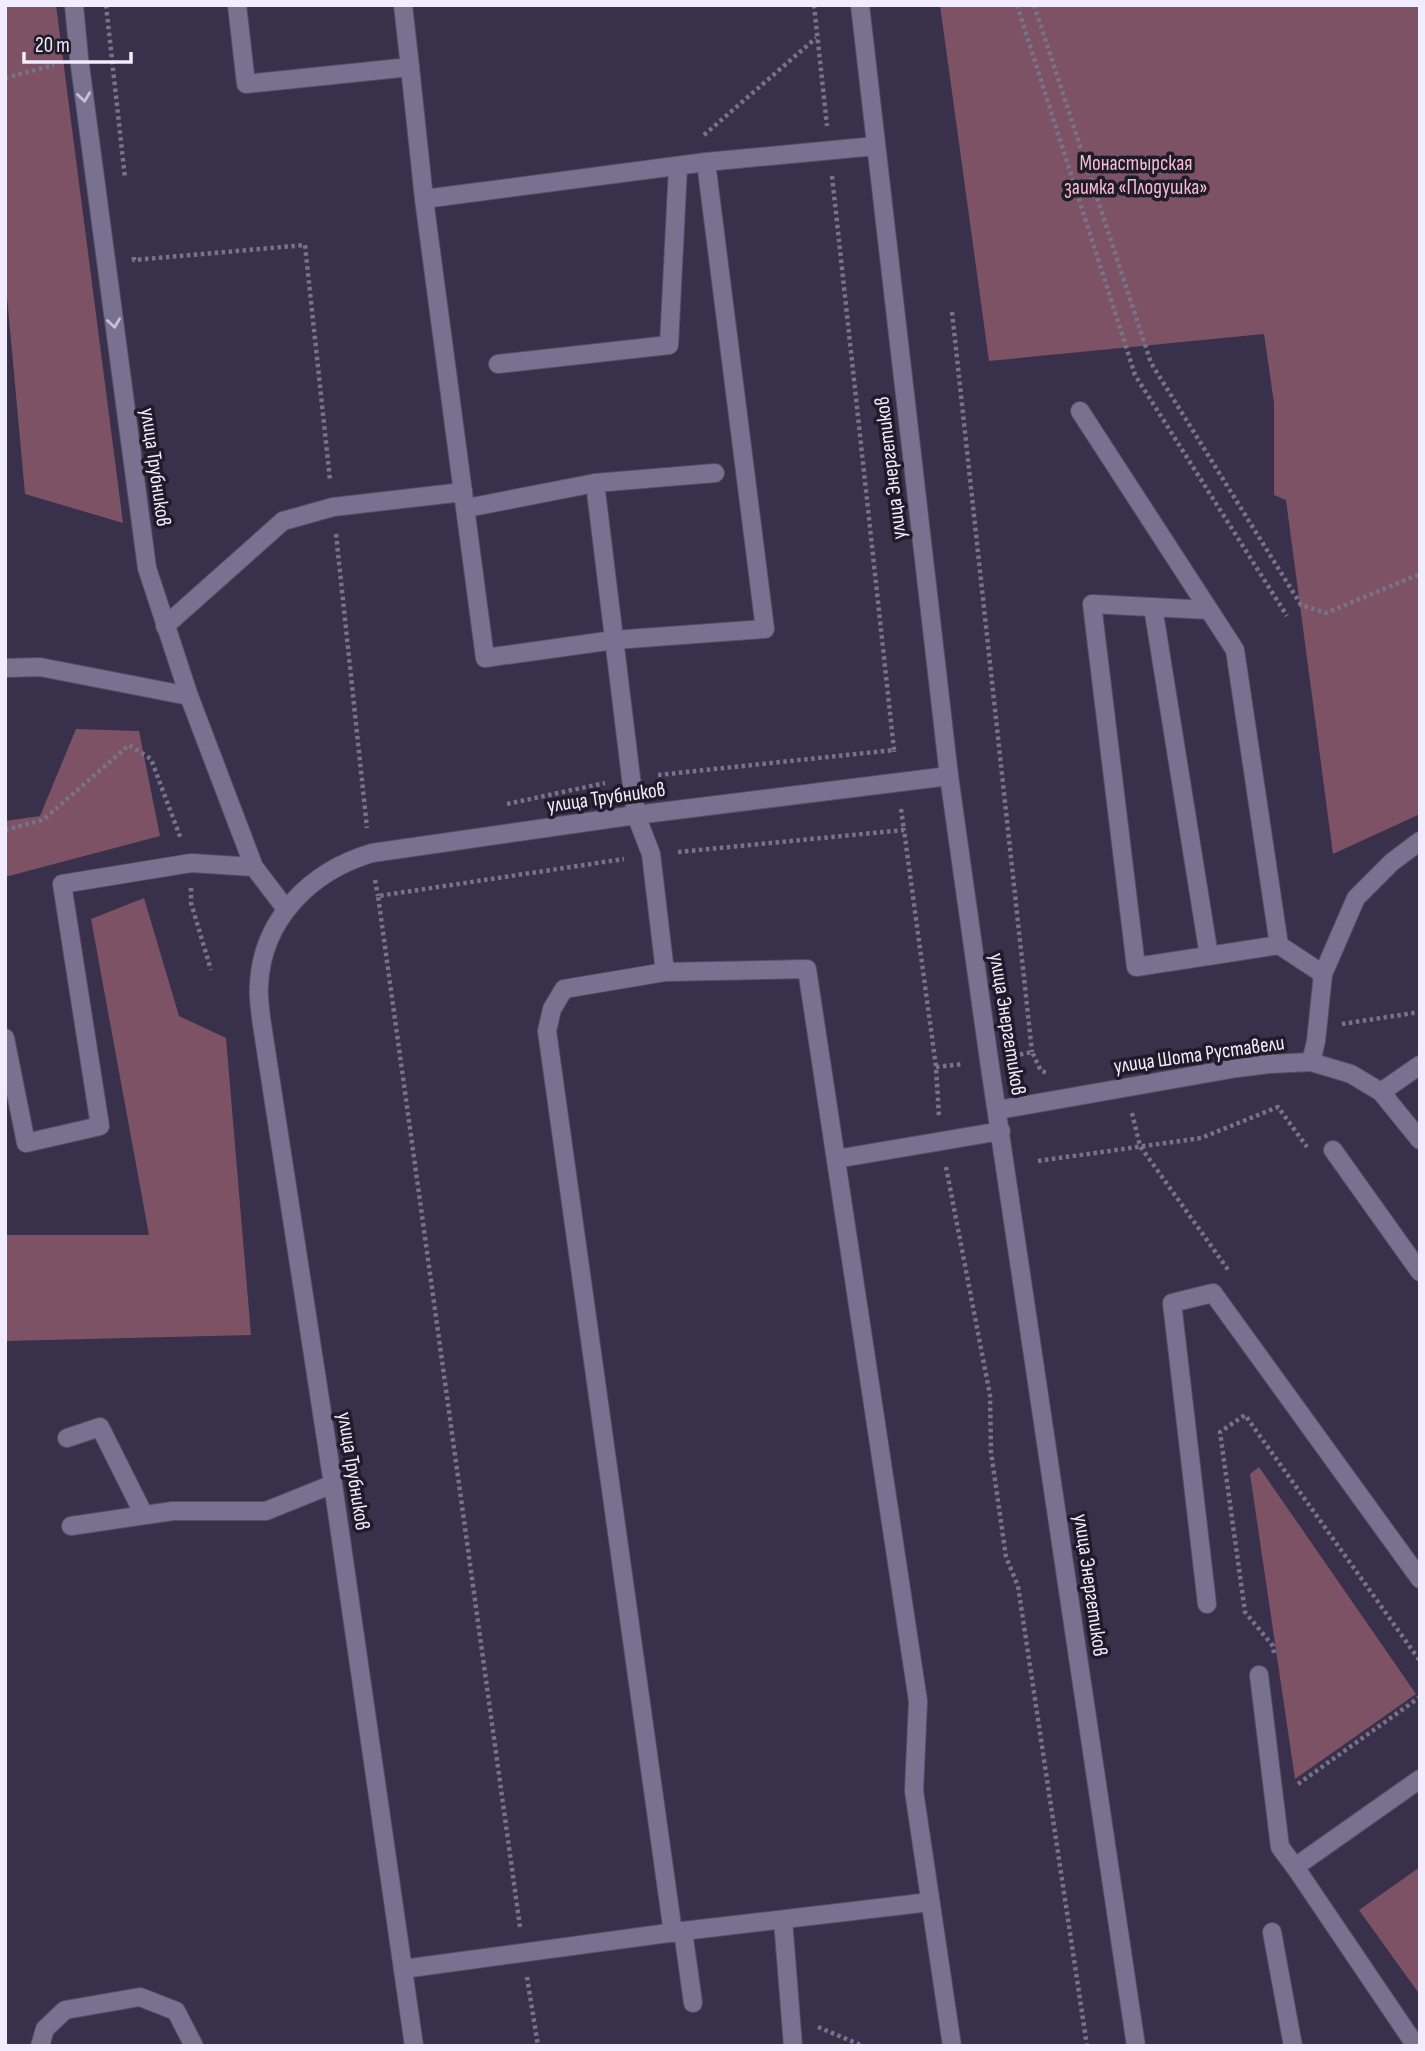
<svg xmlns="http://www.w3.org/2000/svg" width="1425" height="2051" viewBox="0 0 1425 2051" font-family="'Sofia Sans Condensed',sans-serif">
  <rect width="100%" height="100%" fill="#39314c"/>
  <g fill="#7c5264">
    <path d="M5,5h51l67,518 -98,-29 -20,-219z"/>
    <path d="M940,5h480v809l-87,40 -47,-354 -12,-5v-92l-10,-69 -275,27z"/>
    <path d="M76,729l63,2 21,105 -155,41v-56l35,-5z"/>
    <path d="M144,898l35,118 47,22 25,297 -246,6v-106h144l-58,-316z"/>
    <path d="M1259,1467l157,227 -121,85 -45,-305z"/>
    <path d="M1420,1867v128l-61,-85z"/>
  </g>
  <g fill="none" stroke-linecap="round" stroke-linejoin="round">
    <defs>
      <g id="minor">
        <path d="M74,5l5,53 68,510 42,128 65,171 32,42"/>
        <path d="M237,5l9,79 164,-17 14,132 61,459 129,-18 151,-11 -59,-467 170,-16"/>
        <path d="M403,5l7,62"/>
        <path d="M860,5l89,771 40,284 147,986"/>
        <path d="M424,199l282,-37"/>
        <path d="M498,364l171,-19 9,-178"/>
        <path d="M1080,411l155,239 44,295 44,29"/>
        <path d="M595,483l36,295 5,37 15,39 14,118"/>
        <path d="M467,508l128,-25 120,-10"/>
        <path d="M1153,607l56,349"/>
        <path d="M1209,610l-117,-6 44,363 143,-22"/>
        <path d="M165,626l118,-105 50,-14 130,-15"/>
        <path d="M5,668l35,-1 149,29"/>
        <path d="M5,1038l21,105 74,-17 -38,-242 129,-21 63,4"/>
        <path d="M1311,1062l5,-21 7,-67 33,-76 36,-36 28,-21"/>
        <path d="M1381,1092l39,-27"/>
        <path d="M998,1110l239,-42 32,-4 42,-2 40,12 30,18 39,48"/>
        <path d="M1333,1150l87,122"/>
        <path d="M836,1159l165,-28"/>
        <path d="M67,1438l33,-11 44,88"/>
        <path d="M71,1526l102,-15h93l67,-27"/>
        <path d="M1207,1604l-35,-301 41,-10 207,286"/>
        <path d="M1259,1675l21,172 15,20 125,-88"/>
        <path d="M1295,1867l121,179"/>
        <path d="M783,1920l10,126"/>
        <path d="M683,1931l10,72"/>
        <path d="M1272,1932l21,114"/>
        <path d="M673,1933l-126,-902 5,-22 12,-20 101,-17 142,-3 111,732 -4,90 38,255"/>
        <path d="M403,1969l280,-38 247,-29"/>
        <path d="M40,2046l5,-17 20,-19 75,-13 36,14 18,35"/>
        <path d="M414,2046l-81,-562 -72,-466c-1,-11 -3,-22 -2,-33 3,-66 52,-114 113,-132l264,-38 313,-39"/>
      </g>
    </defs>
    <use href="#minor" stroke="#574f67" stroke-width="20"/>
    <g stroke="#79728a" stroke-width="4.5" stroke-dasharray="3.5 3.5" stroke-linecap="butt">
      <path d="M106,5l19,173"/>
      <path d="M814,5l13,121"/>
      <path d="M1017,5l118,370 152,241"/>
      <path d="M1034,5l117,358 150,242 25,8 94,-39"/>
      <path d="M5,78l49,-13"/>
      <path d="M704,135l112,-97"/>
      <path d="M832,176l62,574"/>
      <path d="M134,257v3l171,-15 25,235"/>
      <path d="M952,312l80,740"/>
      <path d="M336,534l31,294"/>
      <path d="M658,775l236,-25v2"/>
      <path d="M507,804l98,-21"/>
      <path d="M901,809l3,21"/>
      <path d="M5,830l38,-10 86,-75 22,14 30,80"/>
      <path d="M678,852l226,-22 32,237 3,50"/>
      <path d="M375,880l3,16"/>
      <path d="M191,888v15l20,67"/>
      <path d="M1342,1024l78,-12"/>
      <path d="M1013,1056l19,-4 9,19 7,2"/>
      <path d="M936,1067l27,-3"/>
      <path d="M1132,1113l8,33 89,125"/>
      <path d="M1038,1161l163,-23 77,-31 29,40"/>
      <path d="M946,1167l44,228 1,57 15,105 12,29 69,460"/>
      <path d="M1274,1653l-1,-7 -28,-34 -25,-180 25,-17 175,246"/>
      <path d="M1298,1784l122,-87"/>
      <path d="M520,1927l-142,-1031 246,-37"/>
      <path d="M527,1977l11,69"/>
      <path d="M818,2027l45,19"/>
    </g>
    <use href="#minor" stroke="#797190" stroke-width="18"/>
  </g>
  <defs><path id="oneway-chevron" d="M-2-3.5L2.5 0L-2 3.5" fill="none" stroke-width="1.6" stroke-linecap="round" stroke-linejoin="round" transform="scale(1.75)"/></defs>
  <g stroke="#c7c1d8">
    <use href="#oneway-chevron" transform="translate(84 97) rotate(82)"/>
    <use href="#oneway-chevron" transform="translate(114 323) rotate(82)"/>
  </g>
  <g text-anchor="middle" stroke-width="7" stroke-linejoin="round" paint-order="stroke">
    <g font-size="21" fill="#f8bcd5" stroke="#1f1b28">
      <text x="1136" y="170">Монастырская<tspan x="1136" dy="24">заимка «Плодушка»</tspan></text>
    </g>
    <g font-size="21" fill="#f1ecfe" stroke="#1f1b28">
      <text transform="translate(156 467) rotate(82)" y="7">улица Трубников</text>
      <text transform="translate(890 468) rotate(-97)" y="7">улица Энергетиков</text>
      <text transform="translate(606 797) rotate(-8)" y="7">улица Трубников</text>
      <text transform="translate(1008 1024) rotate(81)" y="7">улица Энергетиков</text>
      <text transform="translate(1199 1054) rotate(-8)" y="7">улица Шота Руставели</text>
      <text transform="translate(354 1471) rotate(81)" y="7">улица Трубников</text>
      <text transform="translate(1091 1585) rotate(82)" y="7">улица Энергетиков</text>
    </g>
  </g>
  <rect width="1425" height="2051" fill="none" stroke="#f1ecfe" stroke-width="14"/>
  <path d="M24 52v10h107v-10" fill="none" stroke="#f1ecfe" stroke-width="3.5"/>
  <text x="35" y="52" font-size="21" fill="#f1ecfe" stroke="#1f1b28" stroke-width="5" paint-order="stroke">20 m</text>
</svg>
